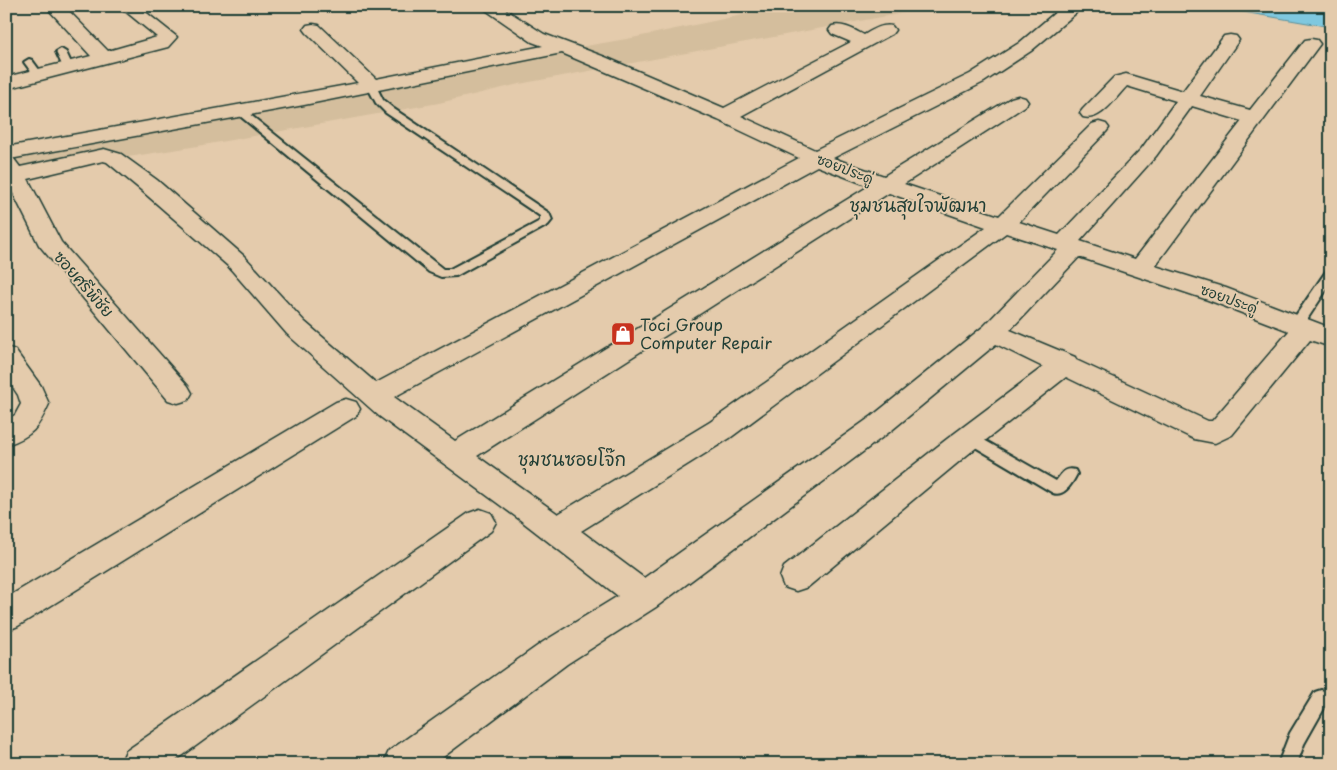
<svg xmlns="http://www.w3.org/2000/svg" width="1337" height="770" viewBox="0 0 1337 770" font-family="'Playpen Sans','Playpen Sans Thai',sans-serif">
  <rect width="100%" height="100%" fill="#e4cbac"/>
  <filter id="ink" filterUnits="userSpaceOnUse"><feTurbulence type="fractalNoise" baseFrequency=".02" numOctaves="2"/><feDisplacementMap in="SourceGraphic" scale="10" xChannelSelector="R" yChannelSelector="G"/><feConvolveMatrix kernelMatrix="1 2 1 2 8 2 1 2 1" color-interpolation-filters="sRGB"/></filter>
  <g filter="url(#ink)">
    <path fill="#d4be9d" d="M786,6h155l-422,78 -80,19 -247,44 -186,29v-28l162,-30 464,-80z"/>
    <path fill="#7fc8df" stroke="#59909b" d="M1208,6h123v21z"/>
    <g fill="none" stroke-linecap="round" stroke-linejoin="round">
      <defs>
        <g id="lane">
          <path d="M61,49l5,3 7,15 -2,2 -3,1 -5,-3 -7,-15z"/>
          <path d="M29,59l3,1 11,15 -2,2h-6l-11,-15z"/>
          <path d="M372,83l3,1 8,16 11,9 155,104 3,7 -4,5 -92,51 -15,1 -12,-5 -195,-161 5,-3 4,1 200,160h7l90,-48v-5l-154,-103 -10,-10 -9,-17z"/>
          <path d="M1331,269v14l-29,44h-10l-1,-3 1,-3 35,-51z"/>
          <path d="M970,432l86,49c6,-8 9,-14 19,-11l2,4c-5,10 -13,23 -24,19l-88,-52 -2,-4 2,-4z"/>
          <path d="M1321,690l6,2 3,6 -26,46 -7,20h-19l12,-31 25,-41z"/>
        </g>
        <g id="street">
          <path d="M58,6l7,1 43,44 49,-14 -38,-31h19l39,31 -9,10 -162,42v-12l85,-21 -41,-45 3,-4z"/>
          <path d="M480,6h20l44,28 61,23 119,51 127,-66 -19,-8 -3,-4 3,-4c11,-3 22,4 32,9 9,-5 17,-11 28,-9l3,4 -3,4 -151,82 74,34 155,-76 49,-31 44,-37h14l1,3 -2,4 -45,38 -47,31 -151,76 51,18 127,-78 7,-2 7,2 3,4 -3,4 -121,78 95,32 93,-92 7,-2 7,2 3,4 -3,4 -87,90 40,13 83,-87 34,-47 -49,-15c-12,12 -26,36 -44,31l-3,-4 3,-4 31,-32 12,-3 57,17 41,-55 6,-1 6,1 3,4 -39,56 50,14 55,-70 6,-1 6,1 3,4 -3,4 -162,218 71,22 105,40v19l-21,-7 -78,95 -17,8 -21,-4 -128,-62 -99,78 -159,132 -12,4 -12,-4 -4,-10 4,-10 163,-128 96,-72 -47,-23 -104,86 -236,177 -89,57 -133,100h-51l6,-13 154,-109 75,-46 -99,-77 -140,-103 -92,-82 -59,-68 -87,-76 -34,-28 -4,-1 -75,18 33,63 127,144 4,7 -4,7 -10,3 -10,-3 -129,-155 -33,-66v-32l352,-64 -51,-50 -3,-4 3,-4 6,-1 6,1 57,54 167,-33 -11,-4zM562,53l156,67 81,38 -423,225 -71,-61 -61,-66 -87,-76 -36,-26 -17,-5 -84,18 -6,-8h-4l294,-54zM1192,106l50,15 -107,138 -55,-18 76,-85zM817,166l52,20 -414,255 -61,-44zM889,193l97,34 -276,195 -152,92 -81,-58zM1006,233l52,17 -74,76 -112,90 -228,162 -63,-47 149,-93zM1079,257l129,43 81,31 -77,90h-4l-132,-61 -1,-3 -65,-27z"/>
          <path d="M6,347l9,3 26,36 8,18c-11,24 -16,32 -43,41v-25l9,-5 6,-11 -3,-9 -12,-18z"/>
          <path d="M346,399l10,3 4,7 -4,7 -338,210 -12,5v-33l330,-196z"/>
          <path d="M480,509l11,4 5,9 -5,9 -320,233h-51l6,-13 343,-238z"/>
        </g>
      </defs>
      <use href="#lane" stroke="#1f3d34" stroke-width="4"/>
      <use href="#street" stroke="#1f3d34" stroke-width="3"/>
      <use href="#lane" fill="#e4cbac" fill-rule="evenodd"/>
      <use href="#street" fill="#e4cbac" fill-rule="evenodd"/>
    </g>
  </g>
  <defs>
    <symbol id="shop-square" viewBox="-11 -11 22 22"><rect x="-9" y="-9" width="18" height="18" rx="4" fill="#c8321e" stroke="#e4cbac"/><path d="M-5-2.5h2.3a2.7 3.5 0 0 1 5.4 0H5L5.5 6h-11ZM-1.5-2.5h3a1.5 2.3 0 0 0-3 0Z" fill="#fff"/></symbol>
  </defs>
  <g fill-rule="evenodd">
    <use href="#shop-square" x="609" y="320" width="28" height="28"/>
  </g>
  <g text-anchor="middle" stroke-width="4" stroke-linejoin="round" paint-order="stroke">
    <g font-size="14" fill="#1f3d34" stroke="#e4cbac">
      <text transform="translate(845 169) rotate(21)" y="5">ซอยประดู่</text>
      <text transform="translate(1229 299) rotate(20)" y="5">ซอยประดู่</text>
    </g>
    <g font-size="16" fill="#1f3d34" stroke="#e4cbac">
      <text transform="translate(84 284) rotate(49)" y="6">ซอยศรีพิชัย</text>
    </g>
    <g font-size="16" fill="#1f3d34" stroke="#e4cbac" text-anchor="start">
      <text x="640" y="331">Toci Group<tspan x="640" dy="18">Computer Repair</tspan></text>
    </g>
    <g font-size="18" fill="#1f3d34" stroke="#e4cbac">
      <text x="918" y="212">ชุมชนสุขใจพัฒนา</text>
      <text x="572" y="466">ชุมชนซอยโจ๊ก</text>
    </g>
  </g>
  <rect width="1337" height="770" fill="none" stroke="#e4cbac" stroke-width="25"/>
  <rect x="12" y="12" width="1312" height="745" fill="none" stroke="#1f3d34" stroke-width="2" filter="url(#ink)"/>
</svg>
